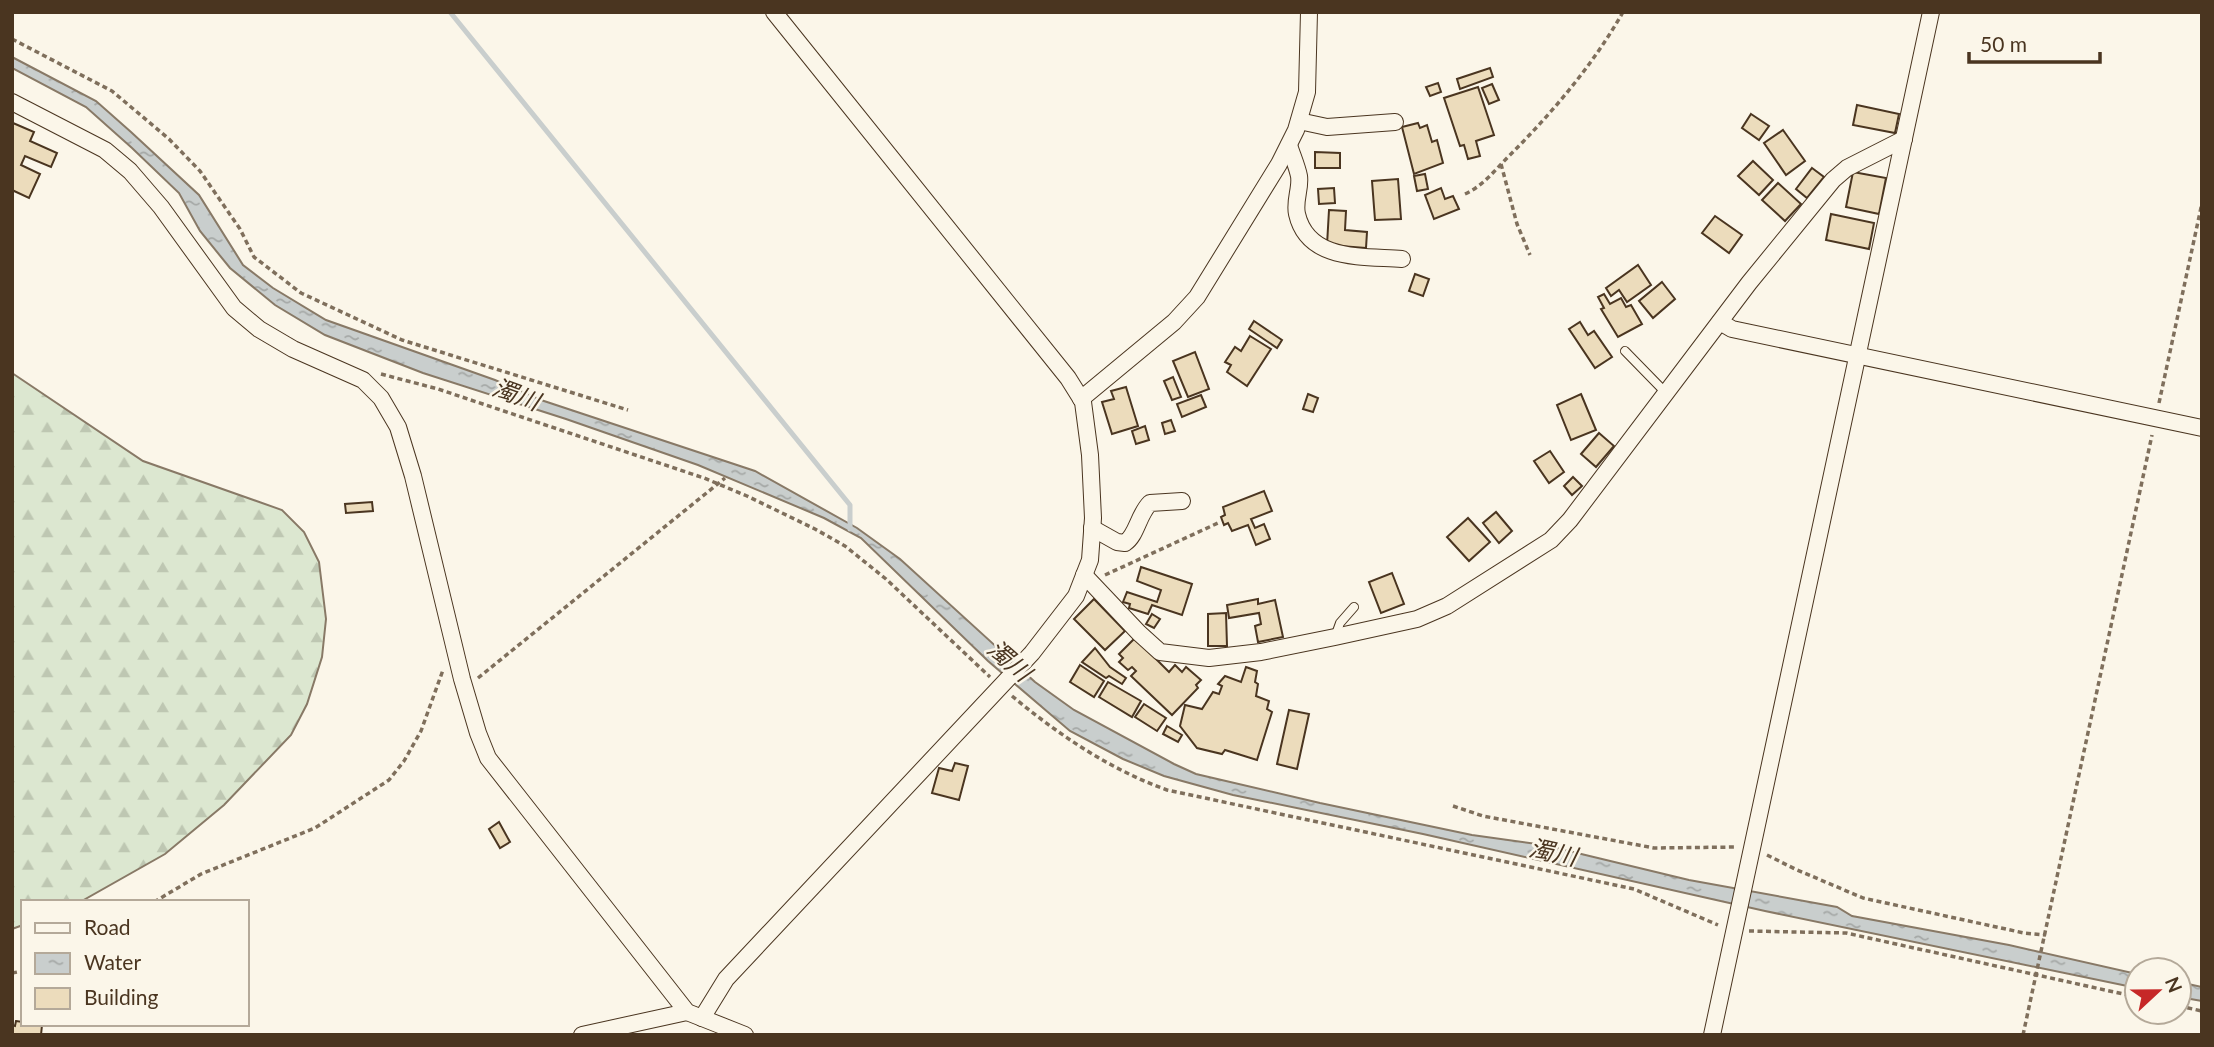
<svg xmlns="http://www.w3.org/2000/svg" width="2214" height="1047" viewBox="0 0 2214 1047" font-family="Lato,'Noto Sans JP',sans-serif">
  <defs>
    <pattern id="forest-firs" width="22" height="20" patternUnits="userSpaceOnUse" patternTransform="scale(1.75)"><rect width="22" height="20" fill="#dce7d0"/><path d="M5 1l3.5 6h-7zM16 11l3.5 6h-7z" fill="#bec7b2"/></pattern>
    <pattern id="water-ripples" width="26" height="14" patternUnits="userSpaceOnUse" patternTransform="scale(1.75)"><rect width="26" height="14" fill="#c9cecd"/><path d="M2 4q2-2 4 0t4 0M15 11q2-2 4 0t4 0" fill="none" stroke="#a5a8a6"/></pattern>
  </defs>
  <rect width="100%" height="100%" fill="#fbf6e9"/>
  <path fill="url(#forest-firs)" stroke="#887966" stroke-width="2" d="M12,373l131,88 139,49 22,22 15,30 7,57 -4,38 -15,47 -16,31 -67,70 -59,49 -85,48h-57v23l-11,4z"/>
  <g fill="url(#water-ripples)" stroke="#887966" stroke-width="2">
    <path d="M12,57l84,44 35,31 68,63 44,70 30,23 53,32 169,60 46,20 214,71 102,57 43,31 135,123 39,28 100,54 22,10 124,29 152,32 72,10 145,35 148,27 15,9 157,29 128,29v14l-372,-77 -342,-77 -190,-39 -69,-19 -41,-17 -53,-28 -82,-70 -127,-123 -37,-20 -126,-53 -132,-46 -143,-46 -98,-38 -50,-30 -45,-37 -30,-37 -21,-38 -47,-45 -46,-41 -74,-39z"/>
    <path d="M2179,982l23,5v14l-23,-4z"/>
  </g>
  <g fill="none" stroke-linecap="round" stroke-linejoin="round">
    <path stroke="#c9cecd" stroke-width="5" d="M450,12l400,493v24"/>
  </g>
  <g fill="#ecdcbc" stroke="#4a3520" stroke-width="2">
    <path d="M1490,68l3,9 -33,12 -3,-10z"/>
    <path d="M1438,83l3,9 -11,4 -4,-9z"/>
    <path d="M1492,84l7,16 -10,4 -7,-16z"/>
    <path d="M1478,87l16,48 -18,6 4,15 -12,3 -4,-14 -4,1 -16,-48z"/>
    <path d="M1857,105l42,9 -4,19 -42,-8z"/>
    <path d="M1751,114l18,12 -10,14 -17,-12z"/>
    <path d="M13,123l21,9 -4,9 27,12 -6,14 -26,-11 -4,9 19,9 -11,24 -17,-8z"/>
    <path d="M1418,123l2,5 7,-3 5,17 5,-2 6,23 -29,11 -12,-47z"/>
    <path d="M1783,130l22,31 -19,14 -22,-32z"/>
    <path d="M1315,152l25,1v15h-25z"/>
    <path d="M1753,161l20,19 -14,15 -21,-19z"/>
    <path d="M1812,168l12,9 -17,21 -11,-9z"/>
    <path d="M1853,172l33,6 -7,36 -33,-7z"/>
    <path d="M1425,174l3,15 -11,2 -3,-15z"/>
    <path d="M1398,179l3,40 -26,1 -3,-39z"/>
    <path d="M1778,183l23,21 -16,17 -23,-21z"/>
    <path d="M1334,188l1,15 -16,1 -1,-15z"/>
    <path d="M1441,188l4,11 8,-3 6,13 -25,10 -9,-24z"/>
    <path d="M1329,210l17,1 -1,19 22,2 -1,16 -39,-3z"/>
    <path d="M1831,214l43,9 -5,26 -43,-9z"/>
    <path d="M1715,216l27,19 -13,18 -27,-20z"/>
    <path d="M1638,265l13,20 -24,17 -8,-12 -8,6 -5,-8z"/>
    <path d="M1415,274l14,5 -6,17 -14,-5z"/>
    <path d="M1662,282l13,17 -22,19 -14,-17z"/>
    <path d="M1604,294l6,10 11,-6 5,9 5,-2 11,19 -24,13 -17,-28 3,-1 -6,-11z"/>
    <path d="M1254,321l28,19 -5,8 -28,-19z"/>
    <path d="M1580,322l8,13 6,-4 18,26 -17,11 -26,-39z"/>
    <path d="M1250,336l21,13 -24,37 -20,-14 4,-7 -6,-3 10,-15 6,4z"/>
    <path d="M1195,352l14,37 -21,8 -15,-36z"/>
    <path d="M1173,377l8,20 -9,3 -8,-19z"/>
    <path d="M1126,387l12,39 -26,8 -10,-32 12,-3 -3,-8z"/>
    <path d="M1308,394l10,4 -5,14 -10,-3z"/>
    <path d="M1581,394l15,36 -25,10 -14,-35z"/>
    <path d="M1201,395l5,12 -24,10 -5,-13z"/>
    <path d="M1171,420l4,11 -10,3 -3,-11z"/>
    <path d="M1145,426l4,14 -13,4 -4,-13z"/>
    <path d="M1599,433l15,13 -18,21 -15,-13z"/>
    <path d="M1550,451l14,21 -15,11 -15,-22z"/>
    <path d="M1573,477l9,9 -10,9 -8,-9z"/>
    <path d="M1264,491l8,20 -21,8 4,9 9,-4 6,15 -14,6 -8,-20 -16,6 -4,-8 -4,2 -3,-8 4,-2 -2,-8z"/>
    <path d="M372,502l1,9 -27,2 -1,-9z"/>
    <path d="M1496,512l16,19 -13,12 -16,-20z"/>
    <path d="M1468,518l22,24 -21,19 -22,-24z"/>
    <path d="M1141,567l51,17 -10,31 -30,-10 -4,9 -19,-6 1,-4 -7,-2 4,-10 30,10 4,-12 -24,-9z"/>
    <path d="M1392,573l12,31 -23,9 -12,-31z"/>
    <path d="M1094,599l31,32 -20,19 -31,-31z"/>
    <path d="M1258,599v5l17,-4 8,37 -25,5 -3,-16 6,-2 -2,-11 -30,5 -2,-13z"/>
    <path d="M1226,613l1,33h-19v-32z"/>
    <path d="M1152,614l8,5 -6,9 -8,-4z"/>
    <path d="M1135,638l34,34 6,-7 7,7 4,-5 15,13 -5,5 2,3 -26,27 -41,-39 5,-5 -4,-4 -4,3 -9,-8 4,-4 -4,-4z"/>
    <path d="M1095,648l15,19 16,11 -4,6 -13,-8 -3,2 -24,-16z"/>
    <path d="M1080,665l24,16 -10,16 -24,-15z"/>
    <path d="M1246,667l11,4 -2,11 3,2 -2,12 13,5 -2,8 5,3 -15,48 -32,-10 -3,4 -25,-6 -17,-22 5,-21 17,4 11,-17 6,2 3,-8 -4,-2 7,-8 16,6z"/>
    <path d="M1108,682l33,19 -9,16 -33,-20z"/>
    <path d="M1144,704l22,14 -9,13 -22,-14z"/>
    <path d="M1289,710l20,4 -12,55 -20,-5z"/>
    <path d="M1167,726l15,9 -4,7 -15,-8z"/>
    <path d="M955,763l13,3 -9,34 -27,-7 7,-25 13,3z"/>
    <path d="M499,822l11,20 -10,6 -11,-19z"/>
    <path d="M16,1021l7,1v2l19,1 -1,10h-29v-10l3,1z"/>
  </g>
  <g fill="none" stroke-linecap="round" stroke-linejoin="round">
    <defs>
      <g id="service">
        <path d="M1625,351l41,42"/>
        <path d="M1335,637l5,-14 14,-16"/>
      </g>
      <g id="minor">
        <path d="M12,102l93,48 25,21 31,36 73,101 25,21 34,20 70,31 18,18 17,29 15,49 49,203 16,54 10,25 199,254 58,23"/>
        <path d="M1299,121l28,6 68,-5"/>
        <path d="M1289,145c3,10 8,21 10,31 2,12 -5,25 -2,38 11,48 67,42 105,45"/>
        <path d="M1720,322l12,7 470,99"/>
        <path d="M1081,399l93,-77 23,-25 82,-133 17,-34 11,-38 2,-80"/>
        <path d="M1092,528l25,14 8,1c12,-8 13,-28 25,-40l32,-2"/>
        <path d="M1084,575l55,58 21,19 49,6 52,-6 74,-15 82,-18 30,-13 104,-66 19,-20 179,-237 84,-103 14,-12 57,-29"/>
        <path d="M702,1018l24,-39 306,-326 44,-57 14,-36 3,-42 -3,-63 -7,-53 -15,-24 -294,-366"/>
        <path d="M582,1035l105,-23"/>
        <path d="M1712,1035l219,-1023"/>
      </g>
    </defs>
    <use href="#service" stroke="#4a3520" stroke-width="10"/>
    <use href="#minor" stroke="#4a3520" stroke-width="18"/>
    <g stroke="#7f6f5c" stroke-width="3.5" stroke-dasharray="5 3.5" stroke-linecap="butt">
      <path d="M12,39l100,52 57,48 31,32 40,58 14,28 47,36 101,47 226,70"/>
      <path d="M1501,164l16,60 13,31"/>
      <path d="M1465,194c18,-8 30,-24 44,-38 43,-43 84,-91 114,-144"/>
      <path d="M381,374l57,15 266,89 43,18 68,33 30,17 41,33 104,98"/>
      <path d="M2159,403l43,-200"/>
      <path d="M1105,575l113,-52"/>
      <path d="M478,678l247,-200"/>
      <path d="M1012,696c47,39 97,73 155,94l467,99 84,36"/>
      <path d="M1453,806l30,10 171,32 83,-1"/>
      <path d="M1767,855l28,14 68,29 161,35 22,2"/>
      <path d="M154,902l47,-28 114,-46 74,-48 15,-19 17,-30 22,-61"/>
      <path d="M1749,931l97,2 291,64"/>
      <path d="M12,973l11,-2"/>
      <path d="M2179,1006l23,5"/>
      <path d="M2023,1035l129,-600"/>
    </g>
    <use href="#service" stroke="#fbf6e9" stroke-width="8"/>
    <use href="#minor" stroke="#fbf6e9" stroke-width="16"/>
  </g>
  <g text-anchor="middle" stroke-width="5" stroke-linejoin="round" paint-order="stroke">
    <g font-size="24" font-style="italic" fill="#4a3520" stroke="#fbf6e9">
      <text transform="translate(516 395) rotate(20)" y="8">濁川</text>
      <text transform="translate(1009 661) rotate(41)" y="8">濁川</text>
      <text transform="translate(1553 853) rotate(12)" y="8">濁川</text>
    </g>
  </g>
  <rect width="2214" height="1047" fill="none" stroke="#4a3520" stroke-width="28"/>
  <rect x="21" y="900" width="228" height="126" fill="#fbf6e9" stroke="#b4a999" stroke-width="2"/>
  <rect x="35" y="923" width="35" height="10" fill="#fbf6e9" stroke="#b4a999" stroke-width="2"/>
  <text x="84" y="935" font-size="21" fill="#4a3520">Road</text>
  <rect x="35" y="953" width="35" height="21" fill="url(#water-ripples)" stroke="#b4a999" stroke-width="2"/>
  <text x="84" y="970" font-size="21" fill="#4a3520">Water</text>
  <rect x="35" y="988" width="35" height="21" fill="#ecdcbc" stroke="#b4a999" stroke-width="2"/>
  <text x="84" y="1005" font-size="21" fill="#4a3520">Building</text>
  <g transform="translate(2158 991) rotate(68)"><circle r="33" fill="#fbf6e9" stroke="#b4a999" stroke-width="2"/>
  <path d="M0-5L12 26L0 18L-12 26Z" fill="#c62828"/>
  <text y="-10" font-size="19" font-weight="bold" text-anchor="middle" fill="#4a3520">N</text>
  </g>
  <path d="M1969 52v10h131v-10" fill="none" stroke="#4a3520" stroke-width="3.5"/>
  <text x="1980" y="52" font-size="21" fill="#4a3520" stroke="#fbf6e9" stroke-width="5" paint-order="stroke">50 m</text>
</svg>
